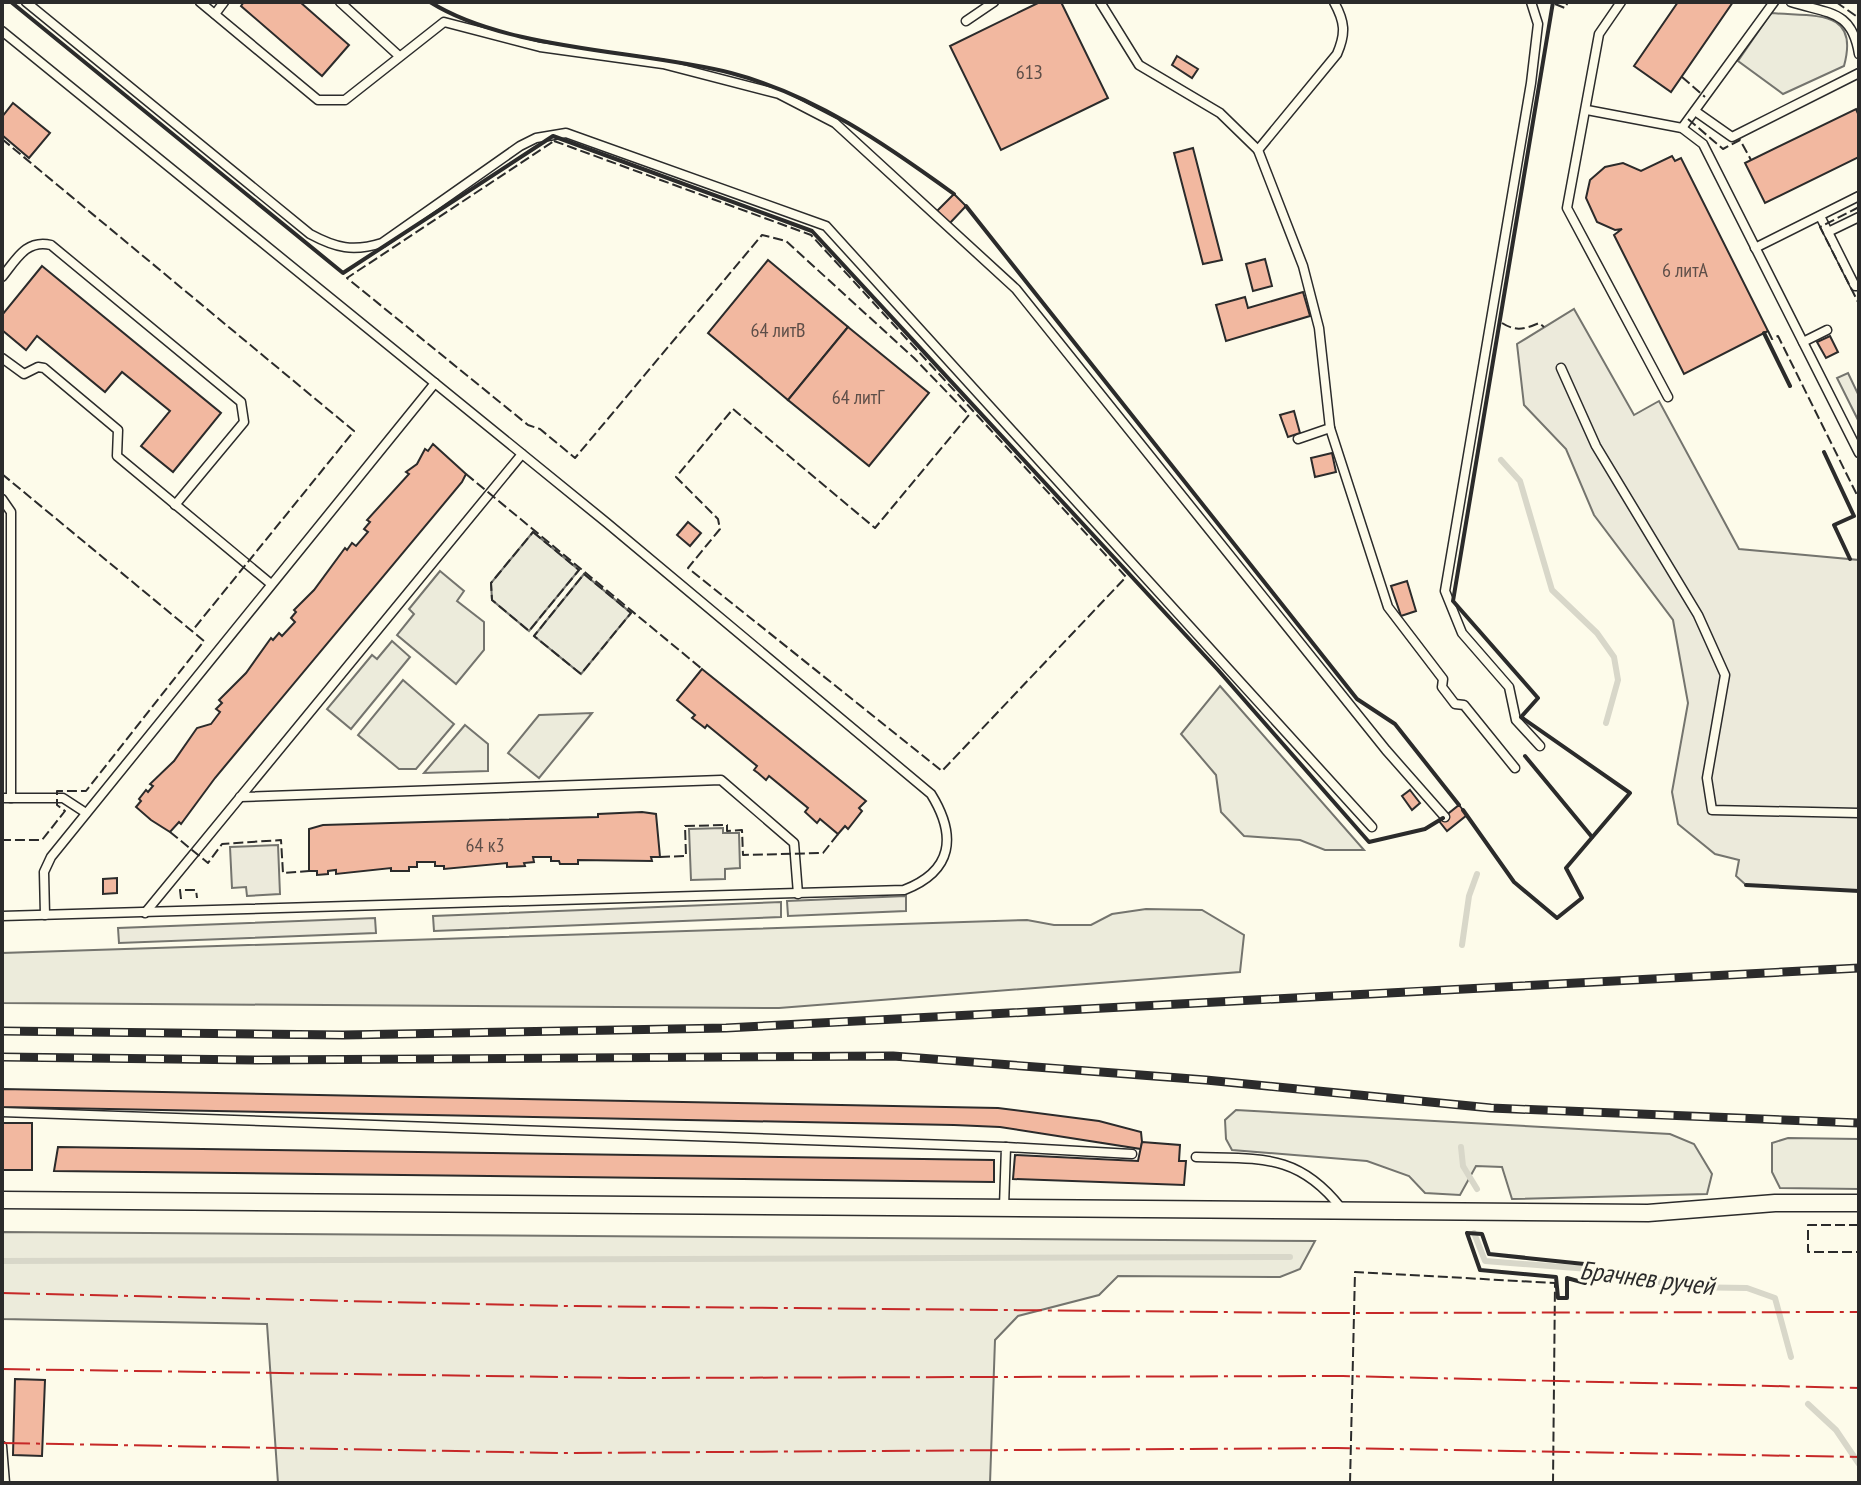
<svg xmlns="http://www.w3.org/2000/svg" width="1861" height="1485" viewBox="0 0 1861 1485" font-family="'PT Sans Narrow',sans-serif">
  <rect width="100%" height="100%" fill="#fdfbea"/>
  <g fill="#ecebdb" stroke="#74746e" stroke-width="2">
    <path d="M1771,13c43,4 89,-5 73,53l-61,28 -45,-33z"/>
    <path d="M533,532l46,38 -50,61 -37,-31 -1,-17z"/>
    <path d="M440,571l24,20 -7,10 27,21v28l-28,34 -59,-49 17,-21 -5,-5z"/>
    <path d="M584,574l47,39 -50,61 -47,-38z"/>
    <path d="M392,641l18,16 -59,72 -24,-20 45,-54 5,4z"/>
    <path d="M403,680l51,44 -38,45h-17l-41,-34z"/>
    <path d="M1220,686l144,164h-39l-25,-10 -56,-4 -23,-24 -5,-37 -35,-41z"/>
    <path d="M592,713l-53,65 -31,-25 31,-38z"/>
    <path d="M465,725l23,19v27l-64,2z"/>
    <path d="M1146,909l56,1 42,25 -4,37 -461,36 -777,-5v-50l1025,-33 27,5h37l21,-11z"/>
    <path d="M1236,1110l434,24 24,10 18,30 -5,20 -195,5 -10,-32 -26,-1 -16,29 -35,-2 -16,-17 -42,-15 -135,-11 -6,-11 -1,-19z"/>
    <path d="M1788,1138l71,1v50l-79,-1 -8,-16v-29z"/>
    <path d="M2,1232l1313,9 -15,28 -20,8 -162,-1 -19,19 -81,21 -23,24 -5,143h-712l-11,-159 -265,-5z"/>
  </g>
  <g fill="#eceadb" stroke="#74746e" stroke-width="2">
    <path d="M1574,309l60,106 25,-14 80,148 120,11v331l-113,-6 -10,-9 3,-16 -24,-6 -37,-30 -6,-32 16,-89 -15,-83 -79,-105 -28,-66 -42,-44 -7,-61z"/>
    <path d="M1848,373l11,23v26l-22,-44z"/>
    <path d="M723,828v5h16l1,35 -15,1v10l-34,1 -2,-51z"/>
    <path d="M278,845l2,49 -33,2 -1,-9 -14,1 -2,-41z"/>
    <path d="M906,896v15l-118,5 -1,-15z"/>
    <path d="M781,902v15l-347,14 -1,-15z"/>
    <path d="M375,918l1,15 -257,10 -1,-15z"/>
  </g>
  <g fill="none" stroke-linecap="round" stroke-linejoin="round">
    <g stroke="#d8d7c9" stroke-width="6">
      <path d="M1501,460l19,21 32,109 45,43 17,24 4,23 -12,43"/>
      <path d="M1462,945l7,-49 8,-22"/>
      <path d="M1461,1147l2,19 14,23"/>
      <path d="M1474,1233l11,28 130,10 65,16 67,1 28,10 16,59"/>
      <path d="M2,1261l1288,-4"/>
      <path d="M1808,1404l28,26 23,34"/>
    </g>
  </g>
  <g fill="#f2b8a0" stroke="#2b2b2b" stroke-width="2">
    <path d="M244,2h56l49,43 -27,31 -81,-70z"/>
    <path d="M1040,2h21l47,96 -107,52 -51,-104z"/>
    <path d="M1678,2h55l-62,90 -37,-26z"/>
    <path d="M1177,56l21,13 -6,9 -20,-13z"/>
    <path d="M13,103l37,30 -21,25 -27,-23v-18z"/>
    <path d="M1856,109l3,7v41l-94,46 -20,-40z"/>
    <path d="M1193,148l29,112 -19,4 -29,-111z"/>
    <path d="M1672,156l3,5 6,-3 87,173 -84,43 -70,-139 8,-6 -7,1 -18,-8 -11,-24 4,-18 15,-13 18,-4 18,8z"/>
    <path d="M954,194l12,12 -17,18 -13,-12z"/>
    <path d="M1265,259l7,27 -19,5 -7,-27z"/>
    <path d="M768,260l80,67 -60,73 -80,-67z"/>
    <path d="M42,266l179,147 -48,59 -32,-26 29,-35 -48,-39 -17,20 -68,-56 -11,14 -24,-20v-15z"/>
    <path d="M1303,292l7,24 -84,25 -10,-36 29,-8 3,11z"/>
    <path d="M848,327l81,66 -60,73 -81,-66z"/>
    <path d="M1830,336l8,16 -12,6 -9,-16z"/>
    <path d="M1294,411l6,22 -12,4 -8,-22z"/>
    <path d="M433,444l33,30 -4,8 -247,296 -34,46 -2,-2 -9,10 -19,-12 -15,-13 5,-6 -2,-2 7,-9 2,2 5,-6 -3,-2 24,-23 23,-33 14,-4 9,-12 -4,-3 6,-6 -3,-3 27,-27 25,-35 2,2 6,-7 3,3 13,-14 -4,-4 5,-6 -2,-2 20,-20 31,-42 2,2 5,-7 4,3 12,-14 -4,-3 6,-7 -3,-2 42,-46 -3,-2 11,-8 8,-15 3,2z"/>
    <path d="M1332,453l4,19 -21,5 -4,-19z"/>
    <path d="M688,522l13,11 -11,13 -13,-11z"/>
    <path d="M1407,581l9,30 -15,5 -10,-30z"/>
    <path d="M702,669l164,132 -7,7 3,3 -14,18 -3,-3 -7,8 -18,-15 -3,4 -12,-11 3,-4 -39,-32 -3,4 -8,-7 -4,-3 3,-4 -50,-41 -2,3 -13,-10 3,-3 -18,-15z"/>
    <path d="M1410,790l10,13 -8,7 -10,-14z"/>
    <path d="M1459,805l8,10 -20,16 -8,-10z"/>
    <path d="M642,812l14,2 4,43h-9l1,4 -74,-1v4h-18l-1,-3h-8v-4h-18l1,5 -10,1 1,3 -18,1v-4l-63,6v-3h-9v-4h-18v5h-8v4h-18v-3l-55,6v-4l-8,1v3l-11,1v-4h-8v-42l14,-4 275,-8v-3z"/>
    <path d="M117,878v15l-14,1v-15z"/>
    <path d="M2,1089l996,19 101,13 42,11 1,10 -1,7 -141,-22 -46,-2 -952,-18z"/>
    <rect x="2" y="1123" width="30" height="47"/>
    <path d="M1142,1142l38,3 -1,16h7l-2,24 -171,-6 2,-24 123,6z"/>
    <path d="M58,1147l936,13v22l-940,-11z"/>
    <path d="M15,1379l30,1 -3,76 -29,-1z"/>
  </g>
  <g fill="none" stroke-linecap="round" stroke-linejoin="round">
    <defs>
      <g id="lane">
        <path d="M26,2l284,232c26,14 43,18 72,9l138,-97 16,-8 30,-5 260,93 546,601"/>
        <path d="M200,2l118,98h27l99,-78 96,25 123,17 116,30 56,29 181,166 370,461 59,67"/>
        <path d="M340,2l58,53"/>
        <path d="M1100,2l39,63 81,48 38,37"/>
        <path d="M1531,2l7,22 -7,59 -86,508 17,42 47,54 7,33 24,26"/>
        <path d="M1621,2l-22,32 -32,174 101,189"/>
        <path d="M1791,2c38,12 61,8 68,52"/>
        <path d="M215,14l9,-12"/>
        <path d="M966,21l28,-19"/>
        <path d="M2,31l605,492 324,271c26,42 22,77 -27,96l-902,26"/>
        <path d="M1587,110l95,18 21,16 156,309"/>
        <path d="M1695,111l37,26 127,-64"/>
        <path d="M1682,128l92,-126"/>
        <path d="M1820,216l35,70h4"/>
        <path d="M1828,232l31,-15"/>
        <path d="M1755,248l104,-52"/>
        <path d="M2,277c14,-17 24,-38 49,-32l190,157 3,20 -69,83"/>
        <path d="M1803,342l24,-12"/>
        <path d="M2,358l22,16 14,-7 6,1 74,62 -1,26 154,128"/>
        <path d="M1561,368l35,78 102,169 27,60 -18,103 5,32 147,3"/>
        <path d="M1330,428l58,179 55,72 -1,8 13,17 9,1 51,63"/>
        <path d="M1298,439l32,-11 -11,-100 -16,-62 -45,-116 79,-96c9,-21 8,-32 -3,-52"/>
        <path d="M2,499l9,13v286"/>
        <path d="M240,797l481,-17 73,63 4,51"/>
        <path d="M2,798h61l23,15"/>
        <path d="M145,913l377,-459"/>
        <path d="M45,915l-1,-43 7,-15 384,-474"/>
        <path d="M2,1112l1004,35 -2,60"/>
        <path d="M1006,1147l126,7"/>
        <path d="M1196,1157c64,2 102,-4 145,51"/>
        <path d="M2,1446l3,37"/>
      </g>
      <path id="street" d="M2,1200l1646,13 127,-10h84"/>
    </defs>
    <use href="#lane" stroke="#2b2b2b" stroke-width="11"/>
    <use href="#street" stroke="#2b2b2b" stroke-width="19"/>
    <use href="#lane" stroke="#fdfbea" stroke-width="8"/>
    <use href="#street" stroke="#fdfbea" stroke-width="16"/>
    <defs>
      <g id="rail">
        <path d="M2,1031l341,4 383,-7 1133,-60"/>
        <path d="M2,1057l256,3 635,-4 313,24 285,28 368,15"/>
      </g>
    </defs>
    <use href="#rail" stroke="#2b2b2b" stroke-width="9"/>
    <use href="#rail" stroke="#fdfbea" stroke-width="6" stroke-dasharray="18" stroke-linecap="butt"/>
    <g stroke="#2b2b2b" stroke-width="2" stroke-dasharray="10 4" stroke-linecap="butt">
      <path d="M1836,2l23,16"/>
      <path d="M1555,4l10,4 3,-6"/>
      <path d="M1682,77l23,20"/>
      <path d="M1688,119l35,30 17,-9 11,20"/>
      <path d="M2,139l352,292 -162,200"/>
      <path d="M554,141l257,94 315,342 -184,194 -254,-203 32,-39 -2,-10 -42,-42 57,-68 142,119 94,-113 -55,-57 -128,-117 -24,-6 -187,223 -35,-29 -12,-4 -181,-147z"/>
      <path d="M1859,207l-39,20 39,77"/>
      <path d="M1502,323c14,9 23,6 37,0l5,4"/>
      <path d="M1768,331l4,8 6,-3 81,163"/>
      <path d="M2,474l202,167 -118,150h-29v14l8,6 -23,29h-40"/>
      <path d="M466,474l236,195"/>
      <path d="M533,532l46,38 -50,61 -37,-31 -1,-17z"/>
      <path d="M584,574l47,39 -50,61 -47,-38z"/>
      <path d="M170,832l38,31 14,-19 59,-4 2,33 26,-2"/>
      <path d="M660,857l26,-1 -1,-30 42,-1v6l15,-1 1,25 80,-2 15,-19"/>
      <path d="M181,899l-1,-9h16l1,8"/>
      <path d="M1859,1225h-51v27h51"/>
      <path d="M1350,1483l5,-211 200,11 -2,200"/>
    </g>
    <g stroke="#2b2b2b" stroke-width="4">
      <path d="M11,2l332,271 210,-137 259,95 406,439 151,172 56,-13 18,-11"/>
      <path d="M430,2c78,49 211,48 301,71 84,22 154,71 223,121"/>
      <path d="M966,206l391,493 38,25 64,81"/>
      <path d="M1764,333l26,53"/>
      <path d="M1824,452l30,64 -20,9 16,34"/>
      <path d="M1525,756l67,81"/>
      <path d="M1463,810l51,72 43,36 25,-20 -16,-30 64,-75 -109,-76 17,-19 -85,-97 100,-599"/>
      <path d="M1746,885l113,6"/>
      <path d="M1585,1283l-18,-5v20h-9l-2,-21 -76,-7 -13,-37 15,1 7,20 105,11"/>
    </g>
    <g stroke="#c62828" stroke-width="2" stroke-dasharray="28 6 4 6" stroke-linecap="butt">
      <path d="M2,1293l563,13 764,7 530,-1"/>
      <path d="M2,1369l628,9 713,-2 516,12"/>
      <path d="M2,1443l559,10 776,-5 522,9"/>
    </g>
  </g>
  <g text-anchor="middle" stroke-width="6" stroke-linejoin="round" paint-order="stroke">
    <g font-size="20" fill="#5d4e48">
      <text x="1029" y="79">61З</text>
      <text x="1685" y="277">6 литА</text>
      <text x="778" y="337">64 литВ</text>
      <text x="858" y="404">64 литГ</text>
      <text x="485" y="852">64 к3</text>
    </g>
    <g font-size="26" font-style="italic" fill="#2b2b2b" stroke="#fdfbea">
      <text transform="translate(1647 1278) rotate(7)" y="9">Брачнев ручей</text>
    </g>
  </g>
  <rect width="1861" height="1485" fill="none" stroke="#2b2b2b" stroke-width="8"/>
</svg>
